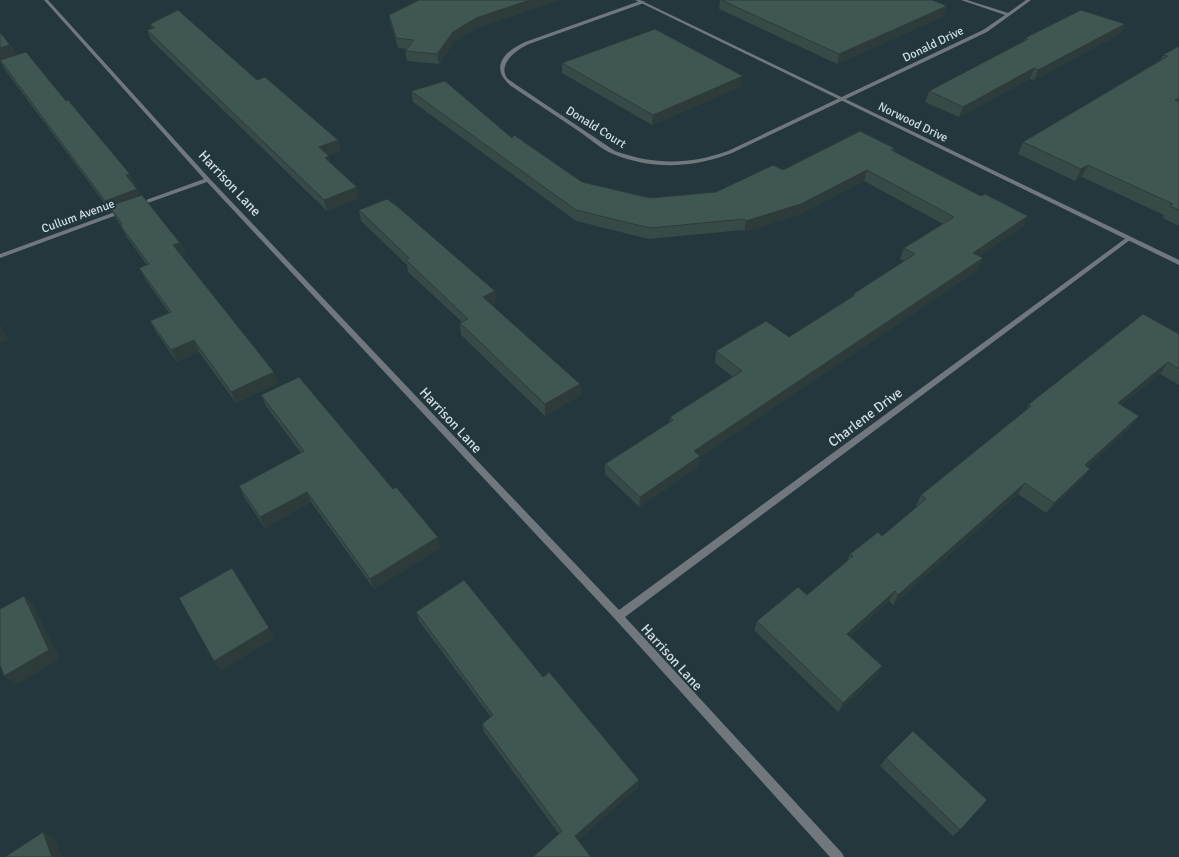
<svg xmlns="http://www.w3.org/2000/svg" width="1179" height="857" viewBox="0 0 1179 857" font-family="Signika,sans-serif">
  <rect width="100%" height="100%" fill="#23373c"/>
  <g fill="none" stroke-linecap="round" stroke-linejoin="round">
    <g fill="#70777d" fill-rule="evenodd">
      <path d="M44,0h4l162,179 409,431 507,-372h4v2l-505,377 217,236 2,4h-14l-215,-238 -408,-437 -68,24h-4v-2l69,-25z"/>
      <path d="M961,0h6l41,13 18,-13h5l-44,32 -255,121c-39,15 -80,17 -119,1 -12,-5 -23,-15 -33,-22 -23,-15 -46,-31 -69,-46 -22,-19 -7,-34 14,-44l115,-41h4v2l-115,41c-11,5 -32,19 -22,34 2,2 6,4 8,6l100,67c40,14 73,14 113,0l255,-121 22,-15z"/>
      <path d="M123,209l3,2 -1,1 -125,46v-4z"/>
    </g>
    <path fill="#70777d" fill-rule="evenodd" d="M635,0h5l539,260v5z"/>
  </g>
  <g fill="#374a47">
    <path d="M419,0h140l-82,28 -23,14 -15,22 -32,-3 -2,-10 2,-2 -9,-1 -7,-23 -2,-10z"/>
    <path d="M720,0h212l12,16 -107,48 -118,-55z"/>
    <path d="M150,24l107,56 81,60 3,11 -13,5 3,7 28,35 -32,13 -176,-171 -4,-10 5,-1z"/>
    <path d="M1125,24l-5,10 -86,46 -4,-1 -71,38 -34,-15 4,-11 95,-50 1,-3z"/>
    <path d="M10,45l6,10 50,46 64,73 6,11h-2l6,10 40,48 6,11 -5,1 93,117 4,11 -42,20 -37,-51 -22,10 -21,-30 -6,-11 19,-8 -24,-34 -6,-11 8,-3 -21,-29 -6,-11 -5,-8 -3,-6 -1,1 -106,-142 -5,-9z"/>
    <path d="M1179,46v180l-16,-8 1,-3 -82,-38 -7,4 -57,-27 5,-12 138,-82 2,-5z"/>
    <path d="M562,63l180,23 -90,39 -90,-52z"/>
    <path d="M411,91l101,47 70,44 68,16 66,-6 67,-22 111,-22v3l129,76 -44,29 4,2 -5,12 -278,187 -2,10 -59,40 -34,-33v-10l64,-41 1,-6 63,-40 -18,-14 1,-12 73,-14 63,-40 1,-3 51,-33 -4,-2 4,-11 39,-24 -79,-43 -66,34 -54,17 -1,-2 -94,9 -73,-18 -163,-119z"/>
    <path d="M359,210l136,81 1,11 -4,3 88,79 1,11 -36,21 -84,-81 -1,-12 2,-1 -54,-50 -1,-7 -46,-44z"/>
    <path d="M1179,334v51l-19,-11 -39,31 10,22 -44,40 3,2 -8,10 -36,34 -28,-19 -125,111 -4,-4 -39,35 32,30 -5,9 -39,37 -84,-82 3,-9 50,-26 40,-34 3,-7 32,-18 35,-29 -1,-1 5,-11 104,-83 4,-8z"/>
    <path d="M261,395l179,153 -66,41 -63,-87 -46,26 -21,-31 -5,-11 62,-33 -35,-47z"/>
    <path d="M416,612l127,65 96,103 -1,7 -60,53 -19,-6 -75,-102 -2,-8 9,-7 -72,-96z"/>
    <path d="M886,758l74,72 -7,6 -73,-70z"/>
  </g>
  <g fill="#2d3c3a">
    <path d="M530,0h29l-82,28 -23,14 -15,22 -2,-10 16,-22 23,-14z"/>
    <path d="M947,6l-3,10 -107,48 2,-10z"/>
    <path d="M1125,24l-5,10 -86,46 4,-10z"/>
    <path d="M10,45l6,11 -16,4v-12z"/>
    <path d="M1034,68l-4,11 -71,38 4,-10z"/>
    <path d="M743,76l-1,10 -90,39 1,-10z"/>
    <path d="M1179,98v7l-4,-5z"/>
    <path d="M338,140l3,11 -19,7 -3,-11z"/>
    <path d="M329,156l3,11 -7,-9z"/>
    <path d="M1088,165l-6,12 -7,4 6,-12z"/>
    <path d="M867,170l-3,11 -66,34 -54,17 2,-11z"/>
    <path d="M130,174l6,11 -4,1 -6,-11z"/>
    <path d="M357,187l2,11 -32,13 -3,-11z"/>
    <path d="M137,189l6,11 -34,6 3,5 -1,1 -6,-11z"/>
    <path d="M1028,216l-5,11 -55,37 5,-11z"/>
    <path d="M180,243l6,11 -7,3 -6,-12z"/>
    <path d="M983,258l-5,12 -278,187 -2,10 -59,40 1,-10 54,-46z"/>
    <path d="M495,291l1,11 -11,6 -2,-11z"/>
    <path d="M0,324l8,16 -8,3z"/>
    <path d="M194,340l5,12 -22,10 -6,-12z"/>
    <path d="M1168,362l-8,12 -50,40 8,-11z"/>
    <path d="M274,372l4,11 -42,20 -5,-11z"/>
    <path d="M580,384l1,11 -36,21v-12z"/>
    <path d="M1139,416l-8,11 -54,49 8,-11z"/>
    <path d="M1090,469l-8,10 -36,34 8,-10z"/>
    <path d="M1025,483l-7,11 -125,111 5,-10z"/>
    <path d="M307,492l4,10 -46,26 -5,-11z"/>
    <path d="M438,537l2,11 -66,41 -4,-10z"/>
    <path d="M232,568l43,70 -54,33 -7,-10z"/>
    <path d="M895,591l-6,10 -47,42 5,-9z"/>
    <path d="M24,596l10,10 26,53 -44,26 -12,-9z"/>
    <path d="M882,666l-5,9 -39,37 5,-9z"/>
    <path d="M639,780l-1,7 -63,56v-7z"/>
    <path d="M43,832l12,7 7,18h-10z"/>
  </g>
  <g fill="#405653" stroke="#2d3c3a">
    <path d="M419,0h111l-54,18 -23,14 -16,22 -32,-3 9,-11 -18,-2 -7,-23z"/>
    <path d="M721,0h211l15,6 -108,48z"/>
    <path d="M178,10l79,70 8,-3 73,63 -19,7 10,9 -4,2 32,29 -33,13 -177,-170 8,-2 -5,-4z"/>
    <path d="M1081,10l44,14 -87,46 -4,-2 -71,39 -34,-16 99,-52 -3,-1z"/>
    <path d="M655,29l88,47 -90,39 -91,-52z"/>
    <path d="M0,32l10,13 -10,3z"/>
    <path d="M1179,46v52l-4,2 4,2v108l-9,-4 3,-2 -85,-39 -7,4 -58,-27 145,-86 -5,-1z"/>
    <path d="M26,52l40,49 2,-1 62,74 -4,1 11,14 -32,12 -105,-141z"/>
    <path d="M445,81l67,57 2,-3 68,47 68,16 66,-6 57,-27 10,5 77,-39 34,17 -3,2 90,46 4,-2 43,22 -55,37 10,5 -289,193 6,5 -60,41 -35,-33 68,-44 -3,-3 72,-46 -26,-20 50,-30 23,16 66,-42 -2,-1 62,-40 -11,-6 50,-31 -87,-47 -66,34 -55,17 -2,-2 -94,9 -74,-18 -165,-119z"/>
    <path d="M142,195l38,48 -7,2 101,127 -43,20 -37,-52 -23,10 -21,-29 21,-9 -32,-44 10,-4 -29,-39 2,-1 -13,-18z"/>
    <path d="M387,199l11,8 97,84 -12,6 97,87 -35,20 -85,-81 8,-4 -62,-59 3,-2 -50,-48z"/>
    <path d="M1143,314l36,20v35l-11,-7 -50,41 21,13 -54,49 5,4 -36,34 -29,-20 -127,112 -3,-4 -48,43 35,32 -39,37 -86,-82 41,-34 9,8 46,-39 -3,-2 28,-22 4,4 44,-37 -5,-4 110,-89 -2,-2z"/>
    <path d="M299,377l94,112 3,-2 42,50 -68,42 -63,-87 -47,25 -21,-31 65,-35 -43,-56z"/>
    <path d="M232,568l37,60 -55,33 -35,-63z"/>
    <path d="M464,580l79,97 6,-5 90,108 -64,56 16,21h-58l29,-26 -80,-107 11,-9 -77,-103z"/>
    <path d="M24,596l25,54 -45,26 -4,-11v-56z"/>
    <path d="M913,731l74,69 -27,30 -74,-72z"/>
    <path d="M43,832l9,25h-47z"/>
  </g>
  <g text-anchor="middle" stroke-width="4" stroke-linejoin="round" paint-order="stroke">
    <g font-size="12" fill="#d2dee0" stroke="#23373c">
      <text transform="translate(933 44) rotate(-26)" y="4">Donald Drive</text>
      <text transform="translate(913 122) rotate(26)" y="4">Norwood Drive</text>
      <text transform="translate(596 127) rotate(32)" y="4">Donald Court</text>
      <text transform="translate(78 216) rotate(-20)" y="4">Cullum Avenue</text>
    </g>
    <g font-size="14" fill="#d2dee0" stroke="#23373c">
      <text transform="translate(230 183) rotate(47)" y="5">Harrison Lane</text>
      <text transform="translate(865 417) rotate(-37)" y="5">Charlene Drive</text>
      <text transform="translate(451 420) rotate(47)" y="5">Harrison Lane</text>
      <text transform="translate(672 657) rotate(48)" y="5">Harrison Lane</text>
    </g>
  </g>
</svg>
